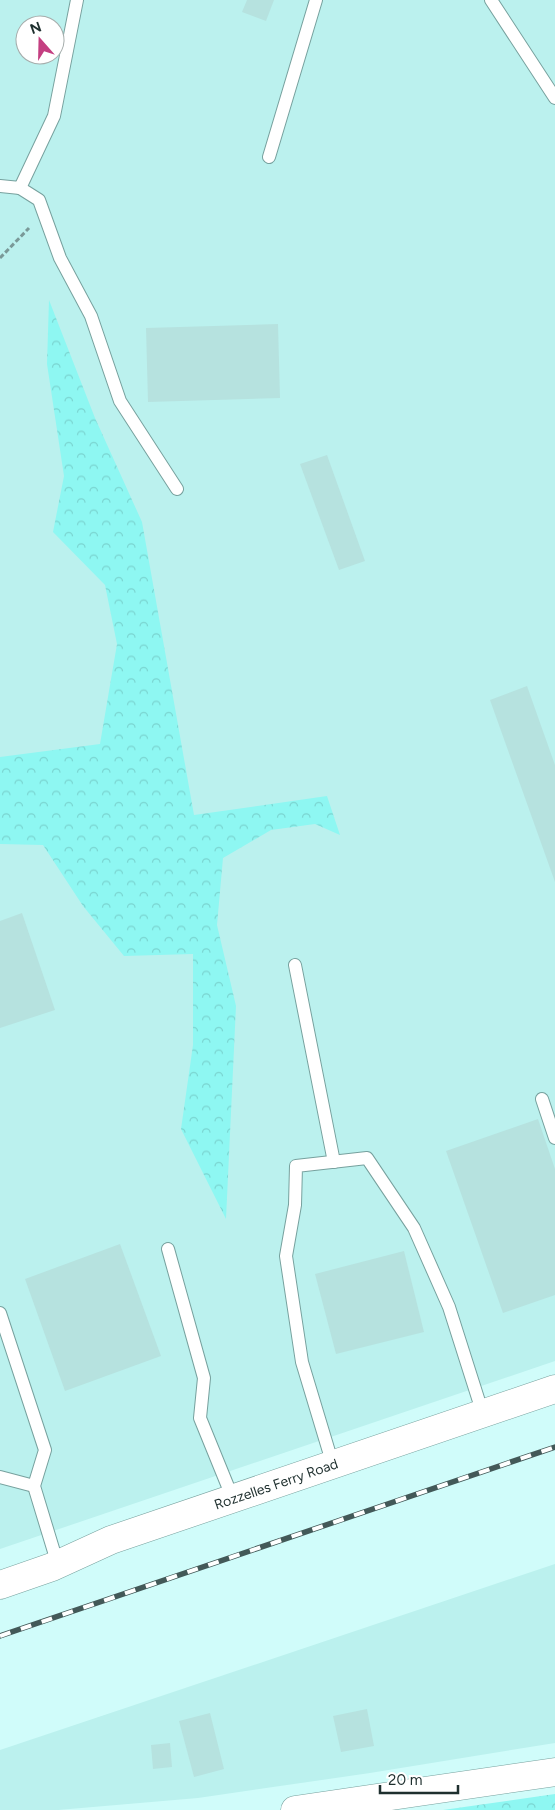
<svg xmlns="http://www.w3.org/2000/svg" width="555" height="1810" viewBox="0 0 555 1810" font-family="Figtree,sans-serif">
  <defs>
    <pattern id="forest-crowns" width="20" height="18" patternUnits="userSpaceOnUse" patternTransform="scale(1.25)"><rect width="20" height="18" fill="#8ef7f2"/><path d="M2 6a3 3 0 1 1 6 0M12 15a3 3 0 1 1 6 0" fill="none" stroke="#7ad4d0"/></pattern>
  </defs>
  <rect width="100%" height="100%" fill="#d0fcfa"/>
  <g fill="#bbf1ee" fill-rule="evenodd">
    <path d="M0,0h555v1361l-555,188zM25,25h30v30h-30z"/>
    <path d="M555,1564v179l-185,30 -172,25 -140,12h-58v-60z"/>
  </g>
  <g fill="url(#forest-crowns)">
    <path d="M49,300l46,118 47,104 52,293 133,-19 13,39 -25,-11 -44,6 -48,28 -6,67 19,81 -10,213 -45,-90 12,-84v-91l-69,2 -41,-50 -40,-61 -43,-1v-87l100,-13 17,-100 -12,-59 -52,-53 11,-56 -17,-112z"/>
    <path d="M555,1794v16h-112z"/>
  </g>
  <g fill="#b6e2df">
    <path d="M247,0h27l-8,21 -24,-9z"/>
    <path d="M278,324l2,74 -132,4 -2,-74z"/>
    <path d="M327,455l38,106 -26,9 -39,-106z"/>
    <path d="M527,686l28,79v117l-65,-182z"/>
    <path d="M22,913l33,97 -55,18v-107z"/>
    <path d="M538,1119l17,50v126l-52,18 -57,-162z"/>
    <path d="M120,1244l41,112 -96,35 -40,-112z"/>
    <path d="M404,1251l20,81 -88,22 -21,-80z"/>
    <path d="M367,1709l7,37 -33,6 -8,-36z"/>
    <path d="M210,1713l14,56 -30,8 -15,-56z"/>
    <path d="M170,1743l2,24 -19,2 -2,-24z"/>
  </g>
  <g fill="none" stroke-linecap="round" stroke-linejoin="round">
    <defs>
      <g id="service">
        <path d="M491,0l64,98"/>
        <path d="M269,157l47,-157"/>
        <path d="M0,186l20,2 34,-72 23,-116"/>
        <path d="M20,188l19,12 21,58 31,58 29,85 57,88"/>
        <path d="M295,965l39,197"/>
        <path d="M542,1099l13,39"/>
        <path d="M168,1249l36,129 -4,40 33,81"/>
        <path d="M0,1313l45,137 -11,36 24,79"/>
        <path d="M333,1465l-31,-103 -16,-106 9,-51 1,-39 71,-8 47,70 35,79 34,107"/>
        <path d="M0,1477l34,9"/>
      </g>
      <g id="tertiary">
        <path d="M0,1585l52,-18 59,-27 444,-151"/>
        <path d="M295,1810l260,-38"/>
      </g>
    </defs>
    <use href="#service" stroke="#77a19e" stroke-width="14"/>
    <use href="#tertiary" stroke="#77a19e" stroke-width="29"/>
    <path stroke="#7a9998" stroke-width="3" stroke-dasharray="5 2.5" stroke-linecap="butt" d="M0,258l29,-30"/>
    <use href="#service" stroke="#fff" stroke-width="12"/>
    <use href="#tertiary" stroke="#fff" stroke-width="28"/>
    <defs>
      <path id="rail" d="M0,1636l555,-189"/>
    </defs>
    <use href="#rail" stroke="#435958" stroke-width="5.5"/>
    <use href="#rail" stroke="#fff" stroke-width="4" stroke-dasharray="11" stroke-linecap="butt"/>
  </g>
  <g text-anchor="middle" stroke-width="4.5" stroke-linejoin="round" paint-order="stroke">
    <g font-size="14" fill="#1e2f2e" stroke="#fff">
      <text transform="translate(276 1484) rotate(-19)" y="5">Rozzelles Ferry Road</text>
    </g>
  </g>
  <g transform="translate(40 40) rotate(340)"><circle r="24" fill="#ffffff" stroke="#a5acab"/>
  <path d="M0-4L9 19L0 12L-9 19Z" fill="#c43f81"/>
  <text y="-8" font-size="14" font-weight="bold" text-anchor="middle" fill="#1e2f2e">N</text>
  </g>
  <path d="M380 1785v8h78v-8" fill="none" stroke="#1e2f2e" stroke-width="2.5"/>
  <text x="388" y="1785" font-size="15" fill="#1e2f2e" stroke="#ffffff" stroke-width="4" paint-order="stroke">20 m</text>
</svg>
